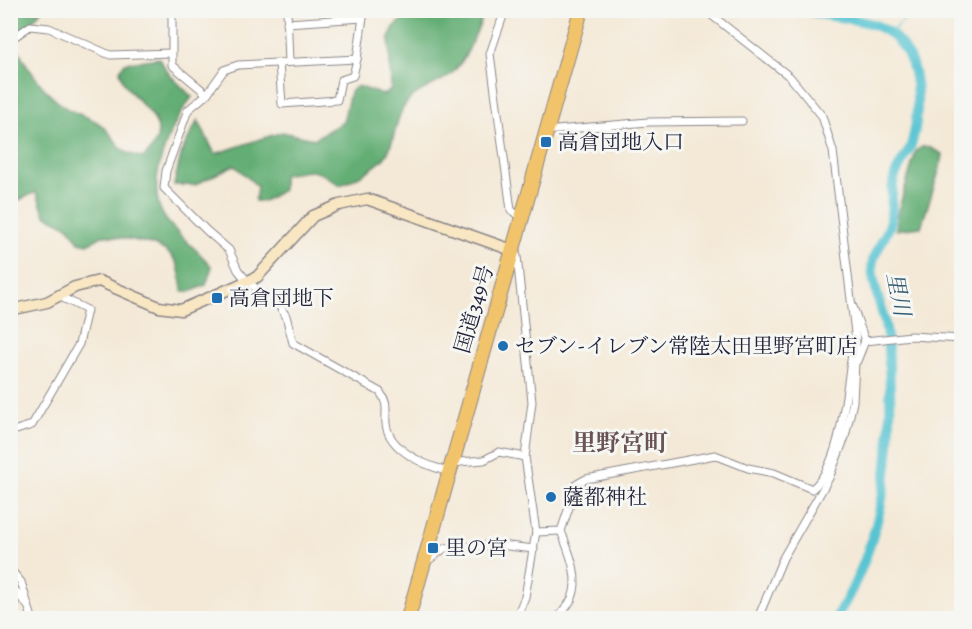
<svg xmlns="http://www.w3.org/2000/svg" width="972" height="629" viewBox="0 0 972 629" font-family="Alegreya,'Noto Serif JP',serif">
  <rect width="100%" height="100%" fill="#f6f6f2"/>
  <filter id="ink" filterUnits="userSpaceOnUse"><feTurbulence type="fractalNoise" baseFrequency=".0167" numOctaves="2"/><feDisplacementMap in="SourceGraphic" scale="12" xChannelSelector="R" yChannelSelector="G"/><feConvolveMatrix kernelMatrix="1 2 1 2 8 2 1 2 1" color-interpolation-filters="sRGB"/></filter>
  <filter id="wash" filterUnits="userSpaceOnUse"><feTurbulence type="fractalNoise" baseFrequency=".008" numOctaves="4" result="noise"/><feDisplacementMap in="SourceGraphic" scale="24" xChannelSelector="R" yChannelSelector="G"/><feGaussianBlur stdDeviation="1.35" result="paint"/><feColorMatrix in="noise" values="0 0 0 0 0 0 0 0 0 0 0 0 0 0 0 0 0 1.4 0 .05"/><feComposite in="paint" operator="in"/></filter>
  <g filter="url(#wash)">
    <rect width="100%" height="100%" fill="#f4e9d7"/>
    <g fill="#64ae75" stroke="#436858" stroke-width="1.5">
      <path d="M414,10l71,1c-9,21 -17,48 -35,64 -14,11 -34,14 -45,30 -11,15 -10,40 -20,52 -7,9 -35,26 -46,28 -21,-17 -30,-16 -56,-10v15l-19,11h-9l2,-15 -23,-21 -39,20h-21l8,-34 16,-31 17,34 67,-22 32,7 29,-17 7,-30 8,-6 25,9 8,-5 -2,-52 5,-11z"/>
      <path d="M10,11h31l-26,31c9,22 28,49 48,64 11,8 26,10 37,18 10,7 14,17 22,25 4,4 14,7 21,9 43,-39 -20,-55 -23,-88l5,-7 34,-5 10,16 23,23c-22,28 -51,91 -25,124 13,16 31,29 45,46l-6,18 -16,7 -8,-1c-1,-8 -1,-16 -4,-24 -8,-27 -51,-27 -74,-32l-16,9 -9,-2 -10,-15 -24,-12 -9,-23 -17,8h-8z"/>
      <path d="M922,147h7l13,7 -2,14 -19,59 -25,3 3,-22 17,-57z"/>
    </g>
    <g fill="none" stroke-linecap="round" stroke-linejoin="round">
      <path stroke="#59c4d2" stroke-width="1.5" d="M890,34l23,-24"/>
      <path stroke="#59c4d2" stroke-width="10" d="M806,10c38,14 76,1 101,43 13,23 12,64 5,89 -3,13 -15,24 -18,37 -4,14 -1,30 -4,45 -4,13 -14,25 -17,37 -4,19 13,55 14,76 9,99 2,196 -51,281"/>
    </g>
  </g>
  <g filter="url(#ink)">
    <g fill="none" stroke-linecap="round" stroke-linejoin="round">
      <defs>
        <g id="street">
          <path d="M172,10v55l35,29"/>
          <path d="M287,10l2,52"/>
          <path d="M364,10l-7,49 -119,6 -14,5 -17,24 -19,16 -22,61 -2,17 43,43 22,19 9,20 10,12 32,25 6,9 7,27 87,49c9,12 5,19 6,32 3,25 37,41 58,46l16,-8 24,-2 15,-8 26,5"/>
          <path d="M505,10l-15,44 21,156 9,7"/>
          <path d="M705,10l85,67 32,39 11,35 23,190 -3,61 -8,35 -16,41 -46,80 -25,60"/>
          <path d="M287,23l76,-5"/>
          <path d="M10,40l20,-14 19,2 61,27 61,-2"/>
          <path d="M279,63l3,41 55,-4 4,-20 12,-4 4,-17"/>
          <path d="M545,131l103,-9 94,-1"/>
          <path d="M514,251l3,5 15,146 -7,55 11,75 -11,65 -9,21"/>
          <path d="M852,304l13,37 -8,20"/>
          <path d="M865,341l46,-5 51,3"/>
          <path d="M10,432l22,-7 47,-81 8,-34 -26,-13"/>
          <path d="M536,532l25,-1 16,-47 9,-5 129,-24 33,13 26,5 38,16c31,-26 34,-103 41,-141"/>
          <path d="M425,563l20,-15 55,-3 34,4"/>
          <path d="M10,569l11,13 11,36"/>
          <path d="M10,584l17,21"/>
          <path d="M558,618c4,-6 11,-13 14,-20 9,-21 -4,-48 -11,-67"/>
        </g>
        <path id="secondary" d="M10,310l37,-8 28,-15 24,-6 60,26 22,3 76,-33 56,-61 26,-11 28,-6 145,51"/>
        <path id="highway" d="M408,618l173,-608"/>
      </defs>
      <use href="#street" stroke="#8b8689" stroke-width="9"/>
      <use href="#secondary" stroke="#8b8689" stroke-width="13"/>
      <use href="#highway" stroke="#8b8689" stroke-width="16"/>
      <use href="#street" stroke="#fff" stroke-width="7"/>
      <use href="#secondary" stroke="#f9e7c3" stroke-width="10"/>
      <use href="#highway" stroke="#f1c36a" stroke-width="14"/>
    </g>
  </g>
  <g fill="#1f6fb2" stroke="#f6f6f2" stroke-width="2">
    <rect x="540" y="136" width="12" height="12" rx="3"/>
    <rect x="211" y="292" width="12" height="12" rx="3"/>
    <circle cx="503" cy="346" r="6"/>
    <circle cx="551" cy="497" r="6"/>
    <rect x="427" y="542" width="12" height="12" rx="3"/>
  </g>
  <g text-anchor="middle" stroke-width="6" stroke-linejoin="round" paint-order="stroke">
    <g font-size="21" fill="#22223b" stroke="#f6f6f2" text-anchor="start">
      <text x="558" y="149">高倉団地入口</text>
      <text x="229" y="305">高倉団地下</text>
      <text x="515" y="353">セブン-イレブン常陸太田里野宮町店</text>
      <text x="563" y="504">薩都神社</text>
      <text x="445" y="555">里の宮</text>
    </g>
    <g font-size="21" fill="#22223b" stroke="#f6f6f2">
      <text transform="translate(474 309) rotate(-74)" y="7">国道349号</text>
    </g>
    <g font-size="22" font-style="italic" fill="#355b70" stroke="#f6f6f2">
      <text transform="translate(899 294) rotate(79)" y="8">里川</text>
    </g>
    <g font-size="24" font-weight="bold" fill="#6a5356" stroke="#f6f6f2">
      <text x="620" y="451">里野宮町</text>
    </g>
  </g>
  <rect width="972" height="629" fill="none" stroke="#f6f6f2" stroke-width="36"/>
</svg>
